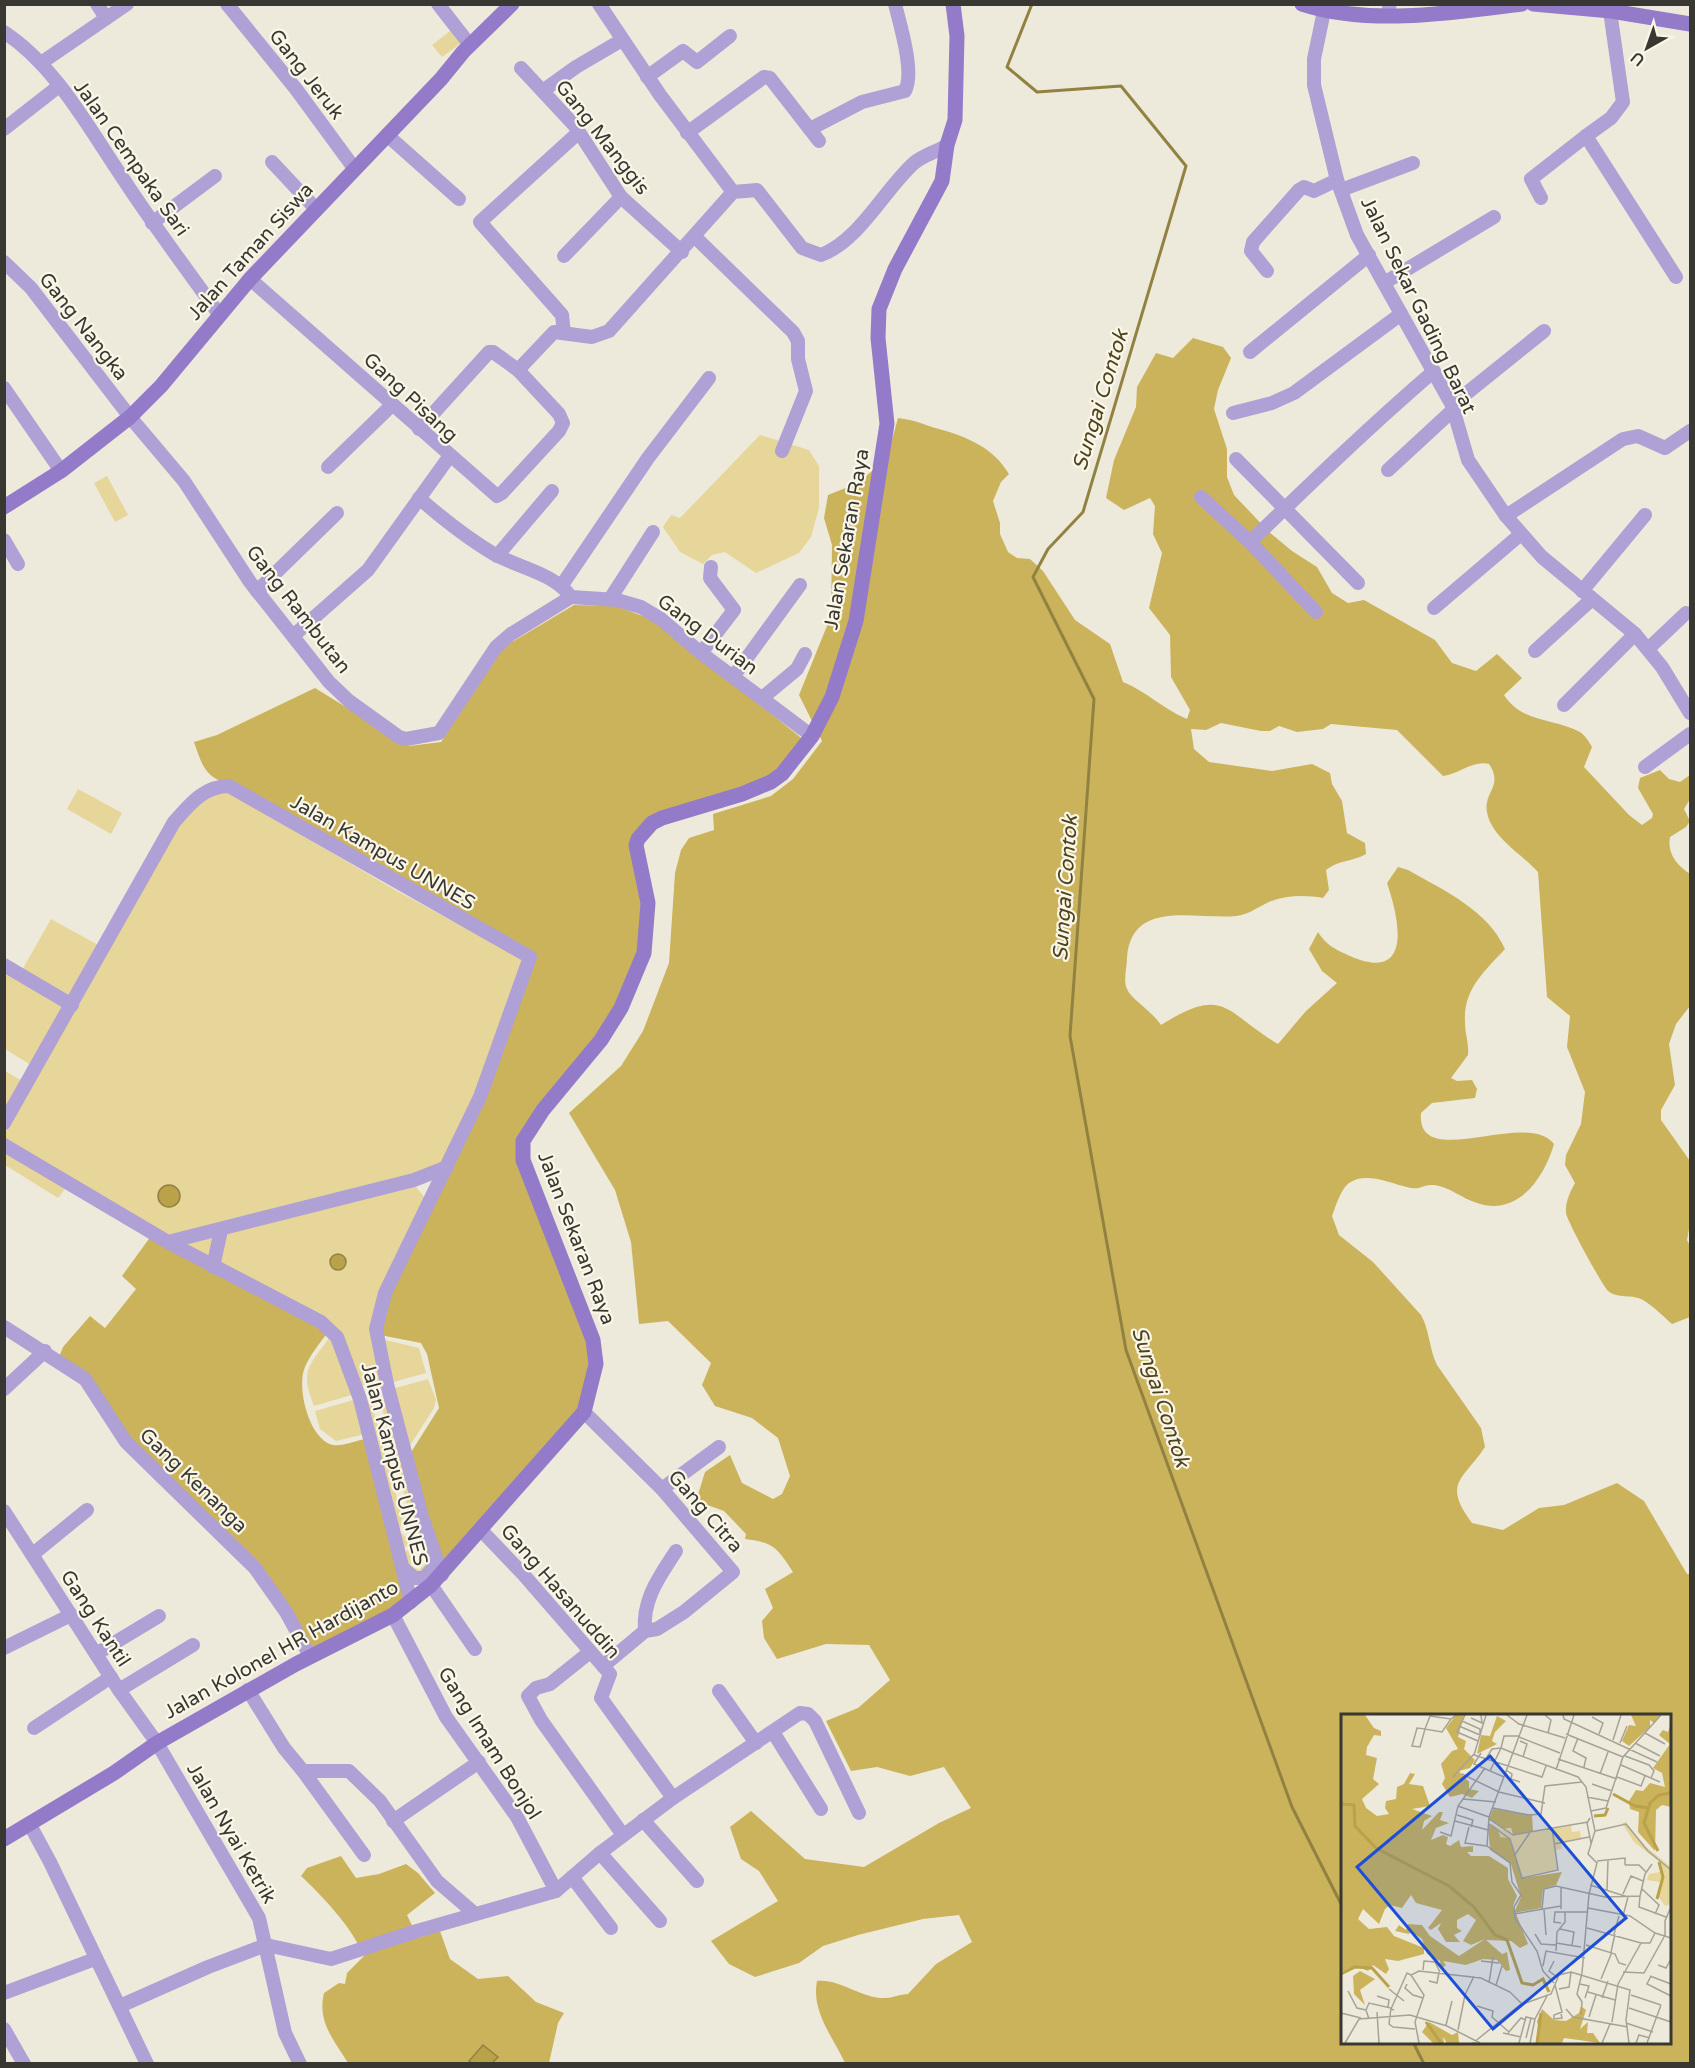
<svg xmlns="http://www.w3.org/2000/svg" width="1695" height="2068" viewBox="0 0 1695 2068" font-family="'Varela Round',sans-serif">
  <rect width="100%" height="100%" fill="#eeeadb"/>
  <g fill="#e7d699">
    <path d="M450,31l10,13 -18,13 -10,-12z"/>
    <path d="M760,435l49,15 10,16v42l-8,29 -12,16 -43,20 -31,-21 -13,3 -9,9 -23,-12 -17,-25 8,-12 9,3z"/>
    <path d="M107,476l21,39 -13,7 -21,-39z"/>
    <path d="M78,789l44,24 -11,21 -44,-25z"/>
    <path d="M227,791l170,100 128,69 -48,136 -31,69 -278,75 -163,-99v-12l172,-306 22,-24z"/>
    <path d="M51,919l49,27 -30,54 -49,-28z"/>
    <path d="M9,971l59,34 -34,62 -29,-18v-71z"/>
    <path d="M5,1071l19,11 -19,34z"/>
    <path d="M5,1153l60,36 -7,9 -53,-33z"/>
    <path d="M413,1183l15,19 -43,84 -4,94 -21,6 -17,-44 -127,-77 6,-33z"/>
    <path d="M217,1234l-6,28 -35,-19z"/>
    <path d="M331,1335l24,59 -41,12c-15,-38 -4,-40 17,-71z"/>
    <path d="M381,1339l38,9 7,25 -36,10z"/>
    <path d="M428,1379l8,21 -2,8 -27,42 -15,-61z"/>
    <path d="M357,1399l8,35 -29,7 -16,-12 -5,-18z"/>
    <path d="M386,1399l40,142 -8,2v-20l-9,-9 -29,-114z"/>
    <path d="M371,1402l31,115 -2,15 7,6 2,8 -8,2 -36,-145z"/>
    <path d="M428,1545l3,13 -6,15 -15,-2 -8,-19 8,-2 1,16 8,4 6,-6 -6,-16z"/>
  </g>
  <g fill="#cbb35b" fill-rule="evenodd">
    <path d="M1193,338l30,9 8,11 -13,32 -4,19 13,40v28l7,18 35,37 23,19 25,16 15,26 16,10 16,-3 71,40 17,23 24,8 21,-17 25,24 -18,17c18,28 50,23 76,37 5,3 9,10 12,15l-8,20 45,48 13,10 10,-7 1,-4 -15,-26 2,-10 20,-8 9,9 11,3 10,-7v24l-6,10 6,12 -4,6 -16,10c-3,17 7,28 20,37v132l-14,18 -7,20 6,41 -14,25v10l29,41v62l-3,17 3,6v71l-18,7c-9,-8 -19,-18 -29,-24 -10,-6 -25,-1 -35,-9 -6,-6 -41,-70 -42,-78 -1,-10 4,-21 9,-30l-10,-18 1,-10 15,-31 4,-32 -18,-45 3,-31 -23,-19 -9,-125c-16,-18 -47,-35 -51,-60 -4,-20 17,-26 2,-48 -16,-4 -30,10 -46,12l-46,-46 -66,-6 -8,5 -26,3 -18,-6 -9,5h-9l-40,-8 -15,7 -15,-1 3,20 15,13 63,9 40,-7 18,9 2,11 10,17 5,32 18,10 1,11c-13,8 -26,5 -40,16l3,20 -6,8c-17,-3 -37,-3 -54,4 -11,5 -21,13 -33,14 -39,4 -105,-18 -109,42 0,9 -4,23 0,31 4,10 25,22 34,36 65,-41 64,-12 117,19l28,-33 31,-28 -15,-12 -13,-22 9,-17c9,14 17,17 32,24 64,28 49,-38 37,-73l11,-16 10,3c35,20 80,40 97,79 -20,22 -42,40 -40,73 0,12 4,21 3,33l-17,23 6,3 15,-1 5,9 -2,9 -43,5 -11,10c-5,60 106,-5 133,31 -10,34 -36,73 -77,59 -14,-4 -29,-17 -43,-18 -14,-1 -12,7 -31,1 -16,-4 -38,-14 -54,-3 -9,7 -13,23 -17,33l7,19 34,27 48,53c9,16 8,34 16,50l44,63 4,19c-22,33 -43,36 -13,76l31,7 36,-22 25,-3 53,-22 27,18 43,73h3v489h-845c-12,-26 -34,-51 -28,-82 22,-3 45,18 68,17 8,0 15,-4 23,-4l28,-30 36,-22 -13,-27 -36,4 -65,16 -35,11 -24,17 -44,14 -26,-13 -18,-23 67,-40 -19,-30 -18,-12 -11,-32 21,-16 54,48 59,8 75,-44 32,-15 -27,-41 -34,9 -33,-9 -26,4 -25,-50 32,-13 32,-28 -21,-35 -43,-1 -49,15 -13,-21 -2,-17 11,-13 -8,-19 28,-17c-15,-23 -19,-30 -48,-33l1,-5 -22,-23 -28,-10 9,-29 25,-17 12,28 31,16 9,-5 8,-18 -12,-38 -26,-20 -37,-12 -13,-21 9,-22 -43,-42 -29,3 -8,-82 -16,-52 -46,-77 52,-47 22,-35 26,-68 6,-90 6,-23 8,-12 25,-8 -1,-16 58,-18 22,-17 29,-38 -23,-46 32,-79 1,-71 -8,-27 4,-23 30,-12 29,-25 11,-40c18,2 26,7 41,11 28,8 54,18 70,45l-8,8 -8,19 7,22v11l8,18 9,6 13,1 13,12 32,49 35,24 13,38c23,9 40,27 64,37l3,-9 -19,-33 -1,-42 -21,-27 13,-55 -9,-19 2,-28 -5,-8 -26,12 -18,-12 8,-38 22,-53 1,-20 19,-34 17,5zM1342,1716h328v326h-328z"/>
    <path d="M574,605l42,1 40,15 149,120 -34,39 -135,55c4,38 9,76 4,114 -8,56 -86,146 -121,193l69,199 2,20 -9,49 -137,157 -36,-110 31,-49 -12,-54 -6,-11 -41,-8 8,-41 145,-338 -303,-172c-25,-6 -28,-19 -36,-42l23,-7 98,-47 94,58 32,-4 61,-94z"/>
    <path d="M151,1236l177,96c-8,11 -18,23 -23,35 -9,20 4,73 28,78 9,2 24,-5 33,-6l39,156 -3,8 -89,47 -61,-91 -103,-99 -90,-103 4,-10 27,-31 15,12 31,-39 -14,-13z"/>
    <path d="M341,1856l15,22 23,-4 27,-10 12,9 17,20 -28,22 11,23 22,-7 10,28 28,20 30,-3 28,26 28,11 -6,10 -9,40h-57l5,-6 -28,5 3,1h-124c-14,-23 -31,-41 -24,-70l15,-10 6,1 2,-11 17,-17c-13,-30 -39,-57 -63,-80l6,-8z"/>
  </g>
  <g fill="#b9a249" stroke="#928242" stroke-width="1.5">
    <circle cx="169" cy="1196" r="11"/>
    <circle cx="338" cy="1262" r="8"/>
    <path d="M483,2045l15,12 -6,6h-20l-3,-2z"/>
  </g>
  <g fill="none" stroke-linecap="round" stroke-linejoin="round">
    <g stroke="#928242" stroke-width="3">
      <path d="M1032,4l-25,63 30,25 84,-6 65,80 -103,346 -35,37 -15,28 61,122 -24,337 56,314 166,457 50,99"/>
      <path d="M1413,2042l11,22"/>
    </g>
    <g stroke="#afa0d5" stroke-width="14">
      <path d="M97,4l9,14"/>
      <path d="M227,4l69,85 58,79"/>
      <path d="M438,4l32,41"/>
      <path d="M599,4l61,91 73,97"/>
      <path d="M1389,4l1,10"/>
      <path d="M1609,4l14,98 -12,16 -25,18 90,141"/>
      <path d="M1324,11l-10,48v26l23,95 20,55 95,170 16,55 38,56 36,41 93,77 27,33 28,46"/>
      <path d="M4,32c53,35 85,97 120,148 30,46 63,90 95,134"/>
      <path d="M41,63l86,-59"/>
      <path d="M521,68l54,58 46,71 61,55"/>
      <path d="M647,77l36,-26 14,11 33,-26"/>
      <path d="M544,90l32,-23 46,-27"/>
      <path d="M4,129l55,-43"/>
      <path d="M810,129l52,-27 43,-11c10,-19 -5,-66 -10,-87"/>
      <path d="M687,133l77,-56 6,1 49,63"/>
      <path d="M387,135l72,64"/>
      <path d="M272,162l44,47"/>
      <path d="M1341,190l72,-27"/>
      <path d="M1541,198l-10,-19 55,-43"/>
      <path d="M152,223l63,-47"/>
      <path d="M695,237l98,95 5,9v18l8,32 -24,60"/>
      <path d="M564,256l57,-59"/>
      <path d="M4,262l27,26 99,129 54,64 66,101 79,100 20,19 50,36 7,2 33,-6 57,-86 15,-13 60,-37"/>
      <path d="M1267,271l-16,-20 2,-9 46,-52 5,-3 10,4 23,-11"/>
      <path d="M250,279l247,217 5,-3 57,-62 4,-8 -4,-9 -41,-44"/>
      <path d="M1384,283l110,-66"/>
      <path d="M564,333l-2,-18 -82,-93 99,-90"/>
      <path d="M1250,352l119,-97"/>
      <path d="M4,388l57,83"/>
      <path d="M1452,405l92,-74"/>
      <path d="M1233,413l39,-10 22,-10 107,-79"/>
      <path d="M419,429l70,-77h4l25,18 36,-38 38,5 17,-6 124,-139 24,-2 45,58 19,7c38,-14 63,-65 93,-92 9,-8 23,-11 33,-18"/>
      <path d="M1236,459l122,124"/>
      <path d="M328,467l64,-62"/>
      <path d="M1388,470l65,-60"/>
      <path d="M1201,497l49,45 66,70"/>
      <path d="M419,498c24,21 48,40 75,56 25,14 60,19 77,43l46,3 24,7 20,12 40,34 111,83"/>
      <path d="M1506,516l117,-77 15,-3 27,12 25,-17"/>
      <path d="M4,540l14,24"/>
      <path d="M1250,542c60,-58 120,-116 184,-171"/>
      <path d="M497,556l55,-65"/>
      <path d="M562,585l86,-127 61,-80"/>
      <path d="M257,591l80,-78"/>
      <path d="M1582,591l63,-76"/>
      <path d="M610,599l43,-67"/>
      <path d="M1434,608l87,-74"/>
      <path d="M293,636l75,-66 81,-113"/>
      <path d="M1648,649l38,-36"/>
      <path d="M1535,651l57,-52"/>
      <path d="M701,653l33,-43 -24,-32 1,-11"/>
      <path d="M733,677l67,-92"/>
      <path d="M762,698l35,-29 8,-15"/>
      <path d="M1564,705l71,-71"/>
      <path d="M1645,767l45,-33"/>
      <path d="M4,965l68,40"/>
      <path d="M4,1123l170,-301c16,-18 30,-36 55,-36l301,171 -50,140 -95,196 -9,36 11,55 35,133 20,58"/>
      <path d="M4,1145l164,97 153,80 16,15 23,62 51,203"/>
      <path d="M168,1242l246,-62 33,-13"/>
      <path d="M213,1267l8,-37"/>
      <path d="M4,1327l81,52 41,63 129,126 31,44 24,44"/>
      <path d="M4,1389l41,-38"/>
      <path d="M584,1412l78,77 71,83 -49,40 -27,17 -12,2 -42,35"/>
      <path d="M662,1489l57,-42"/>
      <path d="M4,1511l115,179 38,53 102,175 26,115 15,31"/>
      <path d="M481,1530l42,44 87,100 -9,24 72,100"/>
      <path d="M33,1554l54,-44"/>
      <path d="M403,1568l11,10h10l9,-10 2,-9"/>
      <path d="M431,1585l44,64"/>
      <path d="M393,1615l53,102 71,100 39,74"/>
      <path d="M645,1631c-3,-32 15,-55 31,-80"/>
      <path d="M4,1648l67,-33"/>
      <path d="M590,1652l-40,32 -14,4 -8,8 13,24 82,115"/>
      <path d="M96,1654l63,-38"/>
      <path d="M119,1690l74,-45"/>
      <path d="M248,1690l36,58 19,23h46l31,30 57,80 37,32"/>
      <path d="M719,1691l37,52"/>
      <path d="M34,1728l77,-51"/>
      <path d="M773,1732l48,77"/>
      <path d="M303,1771l61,84"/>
      <path d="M643,1820l54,61"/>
      <path d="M393,1821l86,-59"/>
      <path d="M30,1825l20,37 97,202"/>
      <path d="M600,1853l60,68"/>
      <path d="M572,1877l39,51"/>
      <path d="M4,1993l91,-34"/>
      <path d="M120,2006l88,-39 58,-22 65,14 86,-28 139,-40 44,-38 73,-55 127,-85 8,1 7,7 44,92"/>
      <path d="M4,2029l20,35"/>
    </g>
    <g stroke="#937bc9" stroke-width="15">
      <path d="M1302,4c67,22 151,9 220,0"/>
      <path d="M1533,4l78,7 79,13"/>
      <path d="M4,507l57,-36 69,-54 31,-31 89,-107 191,-200 22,-27 49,-48"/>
      <path d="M4,1839l110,-66 43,-30 139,-79 97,-49 38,-30 153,-173 12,-48 -3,-24 -70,-180v-19l20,-31 58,-70 20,-32 23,-55 4,-50 -12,-58 2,-6 14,-16 10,-5 80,-24 29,-12 11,-8 30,-38 20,-39 24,-76 31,-197 -9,-86 1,-29 16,-40 47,-88 5,-36 8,-25 2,-84 -4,-32"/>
    </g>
  </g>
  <g text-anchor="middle" stroke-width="4.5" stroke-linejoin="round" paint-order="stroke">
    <g font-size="20" fill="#383731" stroke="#fbf7e8">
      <text transform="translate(307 74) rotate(52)" y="7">Gang Jeruk</text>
      <text transform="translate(603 137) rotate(52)" y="7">Gang Manggis</text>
      <text transform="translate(132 158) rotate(55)" y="7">Jalan Cempaka Sari</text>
      <text transform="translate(250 251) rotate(-48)" y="7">Jalan Taman Siswa</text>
      <text transform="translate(1419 305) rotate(64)" y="7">Jalan Sekar Gading Barat</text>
      <text transform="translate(84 326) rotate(52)" y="7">Gang Nangka</text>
      <text transform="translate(411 397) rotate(43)" y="7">Gang Pisang</text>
      <text transform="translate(846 539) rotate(-80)" y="7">Jalan Sekaran Raya</text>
      <text transform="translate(299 609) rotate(52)" y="7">Gang Rambutan</text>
      <text transform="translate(708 634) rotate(37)" y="7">Gang Durian</text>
      <text transform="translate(383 852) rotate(30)" y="7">Jalan Kampus UNNES</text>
      <text transform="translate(577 1238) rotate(69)" y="7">Jalan Sekaran Raya</text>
      <text transform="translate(395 1464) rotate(75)" y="7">Jalan Kampus UNNES</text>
      <text transform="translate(194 1480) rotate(44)" y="7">Gang Kenanga</text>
      <text transform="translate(706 1511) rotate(49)" y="7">Gang Citra</text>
      <text transform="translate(561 1591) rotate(49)" y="7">Gang Hasanuddin</text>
      <text transform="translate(96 1618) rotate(57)" y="7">Gang Kantil</text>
      <text transform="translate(281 1649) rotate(-29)" y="7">Jalan Kolonel HR Hardijanto</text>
      <text transform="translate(490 1743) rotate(58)" y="7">Gang Imam Bonjol</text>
      <text transform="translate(232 1833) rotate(60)" y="7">Jalan Nyai Ketrik</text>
    </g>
    <g font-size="21" font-style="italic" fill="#4d431d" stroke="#fbf7e8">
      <text transform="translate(1100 400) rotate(-73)" y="7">Sungai Contok</text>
      <text transform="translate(1065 888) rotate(-86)" y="7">Sungai Contok</text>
      <text transform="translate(1161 1397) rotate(72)" y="7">Sungai Contok</text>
    </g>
  </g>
  <g transform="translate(1341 1714)">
    <rect width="330" height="330" fill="#eeeadb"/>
    <path d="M149,108l13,8 8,-1 1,6 59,-9 1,6 8,-1 1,7 -20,5 1,6 -6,1 2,19 -36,8 -13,-39 -9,-1zM285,108l19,24 26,21v42v-5l-6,2 -7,-10 2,-14 -13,-2 2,-6 11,-2 1,-9 -27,-21 -12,-19z" fill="#e7d699"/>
    <path d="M0,1h24l9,13 7,3v5l-7,-1 -7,12 -1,8 11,3 -4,21 6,5 -17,15 4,9 11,8 12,-2 -4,-6 1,-7 10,-2 1,-12 7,-3 6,-11 5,1 -6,10 14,2 7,20 -18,3 20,7 -8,5 -2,9 17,-18h4l-3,8 9,3 -13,5 -5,12 12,-5 5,2 -2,7 4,2 9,-6 2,7 12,-1v6h-6l4,4h18l19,12v11l9,17 -4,10 15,38 -8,4 -9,-7 -25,-1 16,14 5,-2 3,18 -4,1 -9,-11 -14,-1 -17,6 -23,-4 3,4 -5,4 -1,-8 -13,-7 -5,-15 -11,-8 -2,3 -14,-3 4,-6 7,5 2,-6 14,1 8,11 29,20 26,-17 -14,6 -8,-4 13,-21 -8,-6 -11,6v8l5,3 -8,4 6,7h-14l-8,-13 3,-6 -10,7 -3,-2 14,-18 -26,-7 -5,-8 -9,13 -12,-3 -5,4 -6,15 -16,-15 -5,10 11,10 18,-2 7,9 30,12v6l-26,7 -13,-2 4,10 -3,5 -13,-9 -5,6 -10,-4 -17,5zM115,1h8l-6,22 8,4 -2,8 11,11 -5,8 -11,3 10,11v7l10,2 -7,7 -10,-4 -12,3 -8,-13 3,-6 -4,-14 11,-13 6,-2 -12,-21zM290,1h29l-6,8 -4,-3v7l-21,19 -7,-5 7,-16 7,1zM156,2l9,5 -11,11 -3,9 5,3 -20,10 4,-19 9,1zM329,12l1,81 -9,-2 -6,5 -1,41 -17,-19 1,-20 -9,-3 -1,-8 7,-11 7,1 7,-8 15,4 -3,-14 -9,-5 17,-24 -11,-9 4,-5 5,2zM152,95l39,6 1,16 -20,4 -2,-7 -8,1 -14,-10zM147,110l10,6 2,7 9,1 13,40 40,-6 -6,13 -13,4 -2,19 -27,5 7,-16 -10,-33 -21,-14zM19,257l15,8 -15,11 5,15 -11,-11 -1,-18zM240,292l5,4 -6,19 8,-7 -1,11h6l7,10 -36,-5 -2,5h-26l3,-12 -2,-10 5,-12 12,11 12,1 13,-8zM88,308l23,13 6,-3 1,11h-12l-4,-6 1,6h-11l-11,-11z" fill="#cbb35b"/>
    <path fill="none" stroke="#b9a249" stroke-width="3" d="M272,80l22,12 14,2M0,90l13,1 1,21 21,22 73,38 25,21 21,28 12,5 15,43 11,2 10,-6 6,13M253,102l11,-1 3,-7M317,137l-14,-28 6,-20 9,-8 12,-2M316,185l6,-22 -4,-15M0,260l14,-7 17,1 17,19M85,308l15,21M196,329l4,-30"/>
    <path fill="none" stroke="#a5a297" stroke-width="1.5" d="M124,1l-8,17 21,9M145,1l-12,40 68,22 4,-11M166,1l12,9 46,14M186,1l-38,102 -2,29 23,17 2,19 9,13 -7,12 1,11 22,33 6,20 11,12M204,1l6,5 -3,13M222,1l1,4 93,43M251,3l11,6 -4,11M130,4l11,5 -1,-8M110,5l-9,13 -17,-3 -5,18 -8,-1 5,-18 8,1 5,-13 21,3 5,-4M118,12l21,9v-6l-18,-8M304,19l20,11M225,20l57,23M178,23l41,16M237,24l-5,13 13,7 -2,9M272,26l8,-25M179,27l7,3 -4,13M279,29l7,-17M294,29l25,13M140,39l-7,11 30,13M172,39l-12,-5 3,-12h15M172,39l65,24 8,10 9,44 -7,23 9,9 -8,31 -7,79M284,42l24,9 5,6 -3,7M146,43l5,-8 9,-1M217,45l59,20M280,51l39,17M165,56l6,4 -1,5 9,3M215,56l18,-55M149,57l11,-23M121,60l37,18 46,11M259,60l8,-22M112,63l21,-23M276,63l24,9 4,-10M251,70l20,7M246,83l21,4M122,85l33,3M117,92l31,11M152,94l36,7 12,-1 4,-28 37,-4M250,97l15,-3 17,-51 38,-42M116,101l16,5 -2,7M249,104l-3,5 4,20M148,105l24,16 75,-13M114,107l33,9M147,109l22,16 12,39 36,-8 -6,-42M128,113l-4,16 22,3M254,117l31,-7 22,27 23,19M99,118l11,4 7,-30 27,-38M213,130l35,-7M173,142l17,-25M256,147l28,-3v7M284,151h14l7,7M249,171l38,12 -5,19M301,175l17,16 -4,9M266,176l1,-30M282,180l8,-18 12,5M299,182l5,-22 7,-10M247,194l42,8 25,17 16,5M201,195l2,-20 12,-3 49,11 35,-1 -1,11 27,10M203,195l2,26M220,195v-22M173,200l47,-8M220,209l-7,-1 1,-10h33M246,214l54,15M219,215l14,3 -2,13M194,220l6,10 15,1M273,220l5,-18M324,223v-16l5,-12M215,229l25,4M300,229h9l5,-10M245,231l29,9 4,9 7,2M215,237l1,-19 8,-10v-10M270,238l4,-18M140,247l18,2M213,247l-5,10 8,6M317,251l8,3 5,-9M202,252l3,-15 39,7M82,256l1,-9 11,1 5,10M282,258l21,1 20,-36M309,262l21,8M310,262l-4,8 24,12M260,265l11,-27M88,267l8,2 2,-11M148,269l4,-26M66,270l-2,4 8,7 10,3M239,270l9,2 -4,12M277,270l23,-41M155,271l6,-19M214,271l7,27 -8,3v4l8,-1 -1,-4M48,275l15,12M218,275l10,-2 2,-15M7,277l9,17 9,2M247,278l27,8M124,281l9,-19M290,281l30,10M36,282l12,4 -1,7M261,284l6,-17M136,292l16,5 -1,6 17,15M288,294l42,14M225,295l7,8 55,10M53,296l-3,-1 16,-36 4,2M36,298l2,31M0,299l20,5M240,301l1,-13 -5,-8 5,-21M248,303l7,-22M28,305l-3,-9 3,-7 22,5 -2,16 4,3 22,2M271,308l6,-38M285,309l27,9M105,311l6,-24M117,316l7,-35M162,319l18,4M167,319l13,-15 5,2M185,324l5,-20M4,329l14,-24 51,-4 37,11 33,17M78,329l-4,-21 9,-27 -13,-20 8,-4 62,7 29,14 12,12M132,329l47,-38 31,-11 8,-19 12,-3 59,18 -4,30 3,23M178,329l7,-26 9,2M189,329l5,-24 12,-23M261,329l8,-19M295,329l3,-8 11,3M306,329l14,-38"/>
    <path fill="#1d4ed8" fill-opacity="0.15" stroke="#1d4ed8" stroke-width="3" d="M149,42l136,162 -133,111 -136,-162z"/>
    <rect width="330" height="330" fill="none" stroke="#383731" stroke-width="3"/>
  </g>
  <rect width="1695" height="2068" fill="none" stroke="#383731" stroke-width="12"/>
  <g transform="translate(1647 48) rotate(220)" stroke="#fbf7e8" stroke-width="4.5" paint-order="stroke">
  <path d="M0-4.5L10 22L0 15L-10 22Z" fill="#383731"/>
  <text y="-9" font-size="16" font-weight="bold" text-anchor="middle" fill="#383731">U</text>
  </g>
</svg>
